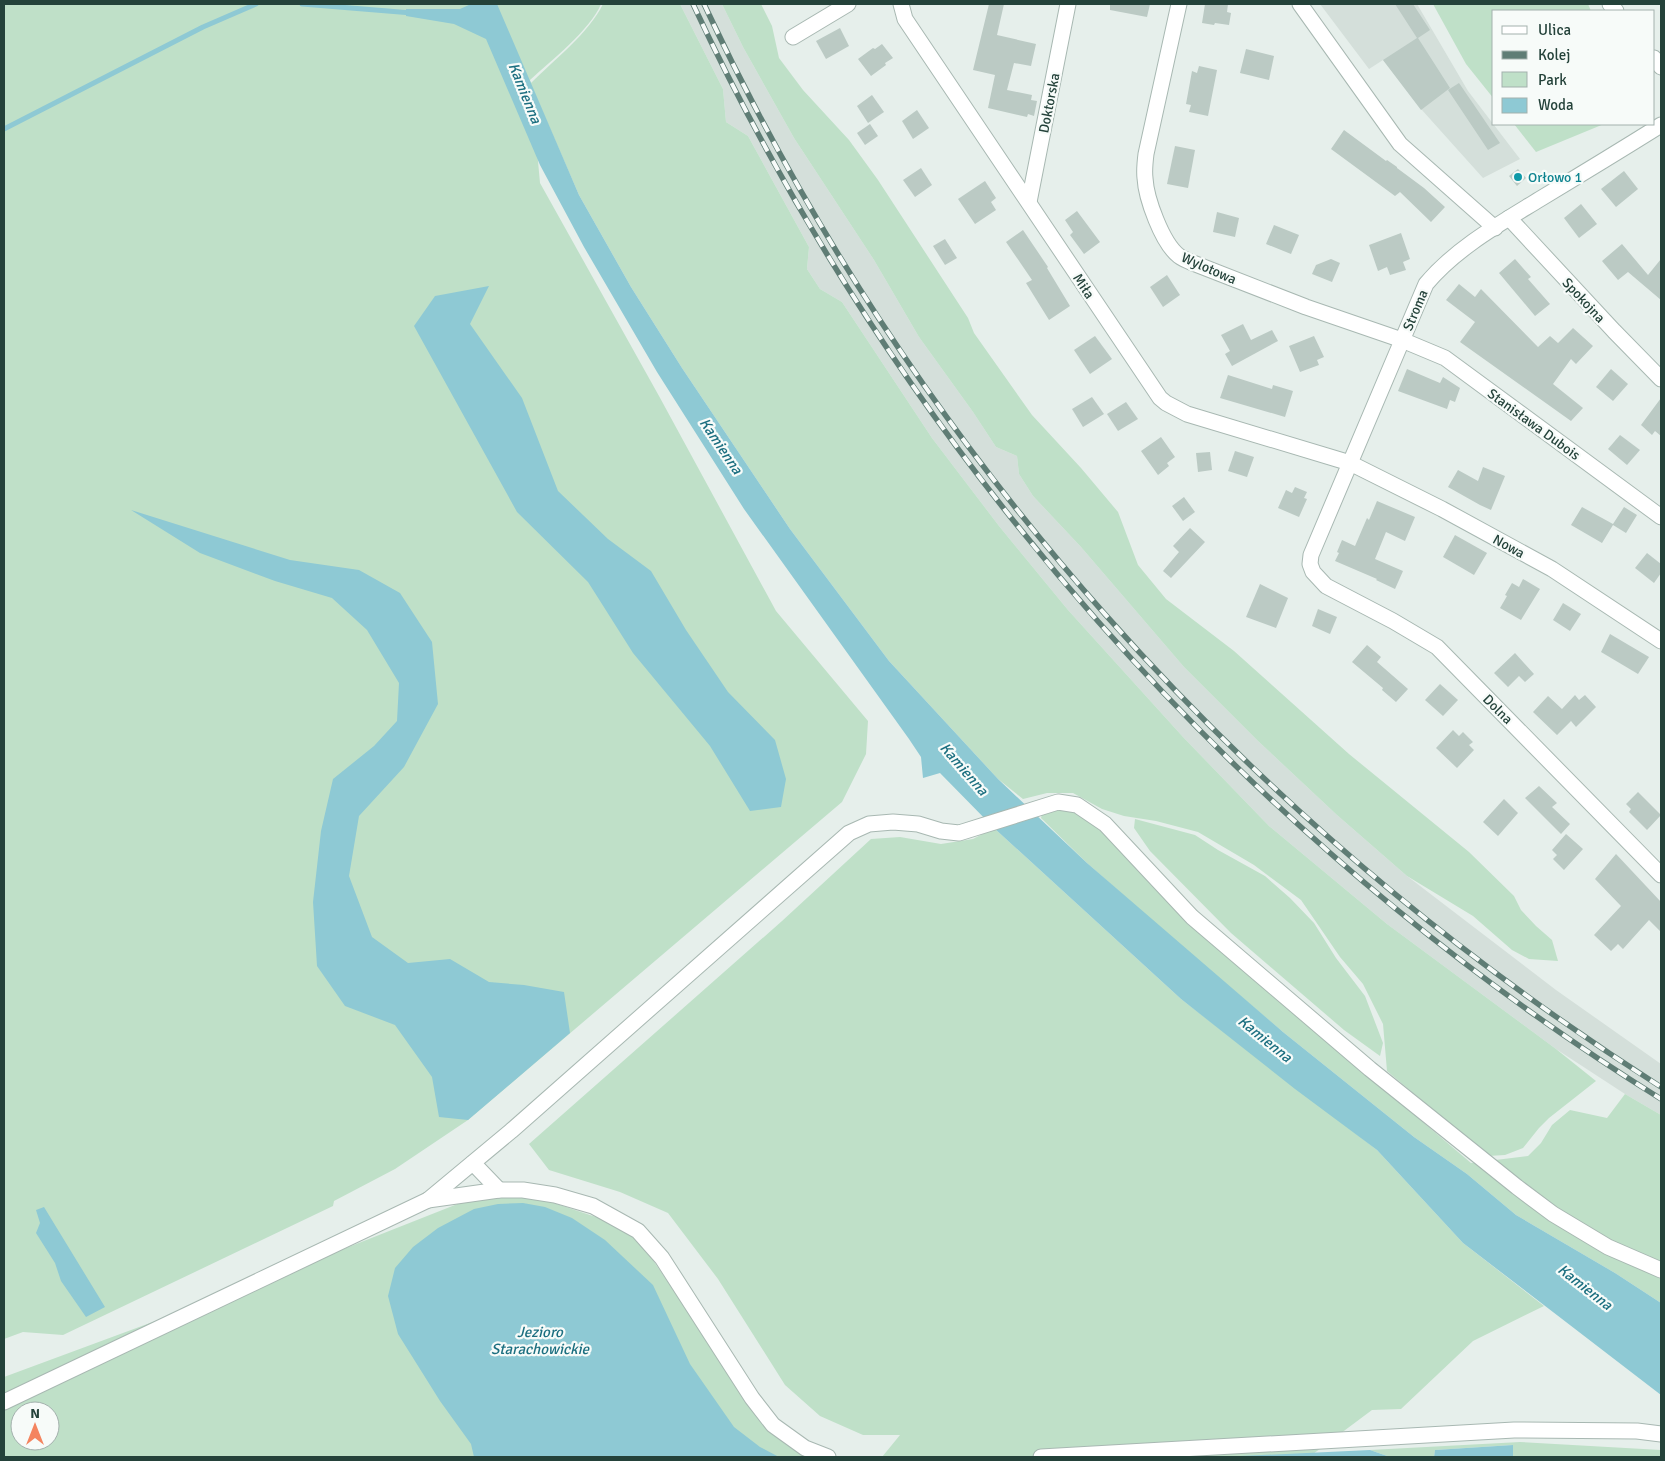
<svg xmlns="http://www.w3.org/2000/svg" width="1665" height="1461" viewBox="0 0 1665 1461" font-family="Signika,sans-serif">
  <rect width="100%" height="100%" fill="#e6efeb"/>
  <g fill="#d4dfda">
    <path d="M680,4h42l21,43 51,91 80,122 45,77 54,75 23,35 21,9 2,18 14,22 48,51 103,120 74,74 79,74 70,61 149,114 105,74v51l-36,-21 -69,-45 -169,-125 -118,-98 -86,-89 -115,-127 -69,-84 -67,-88 -90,-136 -22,-13 -13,-20 2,-22 -61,-111 -22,-14 -3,-33z"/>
    <path d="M1320,4h97l51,87 52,68 -37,19 -61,-68 -39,-50 -14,9z"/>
  </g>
  <g fill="#bfe0c8" fill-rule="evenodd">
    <path d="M4,4h597c-11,26 -49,56 -71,76l1,3c23,-23 58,-50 72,-79h77l43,85 3,33 22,14 61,111 -2,22 13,20 22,13 90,136 67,88 69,84 115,127 86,89 118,98 169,125 40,32 -47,37 -10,10 -16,20 -18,7 -17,1 -101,-85 -4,-47 -20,-40 -23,-27 -39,-57 -47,-35 -56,-33 -42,-11 -32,-5 -22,-7 -29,-16h-26l-24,6 -25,-20 -109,-118 -99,-132 -108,-161 -51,-81 -52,-92 -48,-110 9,98 119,213 117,215 92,110 -2,33 -24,48 -374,318 -73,49 -61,32 -1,5 -270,129 -40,-3 -19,7z"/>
    <path d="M722,4h39l11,22 7,32 24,32 46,50 29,40 90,138 6,15 58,82 49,53 37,44 20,53 28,34 68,52 115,103 120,98 45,44 7,14 15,16 16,14 6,21 -29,-2 -17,-9 -39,-34 -66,-40 -70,-61 -79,-74 -74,-74 -103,-120 -48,-51 -14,-22 -2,-18 -21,-9 -23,-35 -54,-75 -45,-77 -80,-122 -51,-91z"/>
    <path d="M1433,4h155l3,7h-97v88l-28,-35z"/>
    <path d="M1514,124h90l-68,28z"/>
    <path d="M1051,809l21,2 16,8 23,21 72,78 288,245 57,-7 13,-13 11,-18 18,-15 37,8 18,-24 36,21v188l-46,-30 -99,-58 -49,-41 -53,-37 -131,-105 -110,-93 -86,-76 -46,-45 2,-8z"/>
    <path d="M1135,819l60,16 23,15 47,26 25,22 24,25 22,35 29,38 18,47 -3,13 -36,-26 -113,-97 -81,-82 -16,-23z"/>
    <path d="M994,828l187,171 196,151 86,93 81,63 -71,35 -72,68 -29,1 -63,47h-427l18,-22h-37l-43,-19 -35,-31 -67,-106 -50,-66 -48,-21 -71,-22 -20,-26 253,-223 89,-82 29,-2 41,7 32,-5z"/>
    <path d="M503,1186l129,43 135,200 67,28h-830v-80l246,-91zM20,1411h30v30h-30z"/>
    <path d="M1520,1442l141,8v7h-148v-12l-78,5 -1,7h-44l-20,-7z"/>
  </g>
  <g fill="#8ec9d4">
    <path d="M471,4h26l82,191 52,92 51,81 108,161 99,132 109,118 89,84 196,169 131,105 53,37 49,41 99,58 46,30v92l-198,-152 -86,-93 -82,-61 -114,-90 -187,-171 -54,-55 -17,5 -2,-21 -12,-18 -165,-230 -87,-137 -73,-125 -44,-82 -54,-126 -32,-15 -48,-8v-7h54z"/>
    <path d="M489,286l-19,38 52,74 36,93 50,48 43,32 35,59 42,62 47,48 11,39 -5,28 -31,4 -40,-65 -77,-93 -45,-71 -71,-70 -103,-186 21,-30z"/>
    <path d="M131,510l159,50 69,10 41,23 32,49 6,62 -34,63 -45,49 -10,60 23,61 36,26 42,-4 39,23 35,3 40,7 6,41 -102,87 -29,-3 -7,-40 -37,-52 -50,-19 -28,-40 -4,-64 8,-71 12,-52 41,-33 23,-25 2,-38 -32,-53 -35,-32 -57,-17 -75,-28z"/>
    <path d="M523,1203l22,4 27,11 33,22 48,45 37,79 44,63 26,20 19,10h-305l-3,-13 -31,-43 -42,-67 -10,-38 7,-28 18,-21 25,-19 36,-19 24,-5z"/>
    <path d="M44,1207l61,100 -19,10 -25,-36 -6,-18 -19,-30 4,-10 -4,-13z"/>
    <path d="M1513,1445v12h-79l1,-7z"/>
    <path d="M1370,1450l20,7h-171z"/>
  </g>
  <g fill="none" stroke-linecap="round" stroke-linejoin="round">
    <g stroke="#8ec9d4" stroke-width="5">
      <path d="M302,4l110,9"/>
      <path d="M4,129l199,-102 53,-23"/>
    </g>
  </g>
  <g fill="#bbcac4">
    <path d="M989,4h15l-7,31 39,9 -5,22 -17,-3 -7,27 25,5 -1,5 6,1 -3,15 -6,-2 -1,3 -39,-9 7,-33 -22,-5z"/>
    <path d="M1110,4h40l-3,13 -37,-7z"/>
    <path d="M1205,4h23l-1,8 4,1 -2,12 -14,-2 -1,2 -12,-2z"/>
    <path d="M1395,4h18l17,26 -12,8 32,50 -29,22 -38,-50 34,-22z"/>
    <path d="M840,28l9,18 -23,13 -10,-18z"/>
    <path d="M882,44l11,14 -8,5 1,2 -15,11 -13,-17 15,-11 2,1z"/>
    <path d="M1246,49l28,7 -5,24 -29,-7z"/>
    <path d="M1199,66l18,4 -9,46 -19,-4 2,-7 -5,-1 6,-33 5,2z"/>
    <path d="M1459,83l41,60 -12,7 -40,-60z"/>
    <path d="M872,95l12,17 -16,11 -11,-17z"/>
    <path d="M917,110l12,18 -16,11 -11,-18z"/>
    <path d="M870,124l8,12 -13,9 -8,-12z"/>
    <path d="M1344,130l42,31 1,-1 10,7v1l27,20 21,19 -14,15 -31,-30 -5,4 -64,-47z"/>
    <path d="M1175,146l20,4 -7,38 -21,-4z"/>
    <path d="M921,168l11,17 -17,12 -12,-17z"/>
    <path d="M1518,169l8,9 -9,8 -8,-10z"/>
    <path d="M1624,171l14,18 -22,18 -15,-18z"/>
    <path d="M985,181l11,17 -5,4 5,8 -21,14 -17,-25z"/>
    <path d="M1581,204l16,20 -18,14 -15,-20z"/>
    <path d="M1077,211l23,31 -16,12 -14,-19 3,-3 -8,-12z"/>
    <path d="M1217,212l22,6 -4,19 -22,-5z"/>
    <path d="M1274,225l25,10 -8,19 -25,-10z"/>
    <path d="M1023,230l25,37 -1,1 23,38 -21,14 -23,-37 6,-3 -26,-38z"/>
    <path d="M1401,233l9,26 -7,3 3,8 -16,5 -3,-8 -9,4 -9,-26z"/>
    <path d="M945,239l12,19 -12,7 -12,-19z"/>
    <path d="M1622,244l26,31 13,-16v41l-33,-28 -10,8 -16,-19z"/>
    <path d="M1331,259l9,4 -8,19 -20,-8 4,-9z"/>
    <path d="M1515,259l16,18 -3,2 22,25 -15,12 -36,-43z"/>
    <path d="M1167,275l13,20 -17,12 -13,-20z"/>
    <path d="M1459,284l16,13 6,-8 57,58 12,-11 8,7 15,-15 20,18 -17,18 -5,-5 -18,25 30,24 -12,13 -111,-79 15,-20 -29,-22z"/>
    <path d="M1243,324l8,16 21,-10 6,11 -46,25 -7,-12 5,-3 -9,-16z"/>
    <path d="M1095,336l17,23 -22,15 -16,-24z"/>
    <path d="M1314,336l10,21 -7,3 2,5 -19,7 -11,-26z"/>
    <path d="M1407,369l33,14 3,-6 17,11 -5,14 -5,-2 -3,9 -49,-18z"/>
    <path d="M1611,369l17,15 -15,17 -17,-14z"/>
    <path d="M1228,375l44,14 1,-4 20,6 -8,26 -65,-19z"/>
    <path d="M1092,397l12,17 -21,13 -11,-18z"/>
    <path d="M1661,398v38l-6,-5 -3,4 -11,-10z"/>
    <path d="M1126,402l12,17 -20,12 -11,-17z"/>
    <path d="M1620,435l20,15 -13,15 -19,-16z"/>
    <path d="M1161,437l14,20 -8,6 2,3 -11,9 -17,-24z"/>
    <path d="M1235,451l19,6 -7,20 -19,-6z"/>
    <path d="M1210,452l2,18 -14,2 -2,-19z"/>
    <path d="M1483,467l22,9 -14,34 -11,-5 -32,-18 10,-17 20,11z"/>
    <path d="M1295,487l12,5 -3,6 3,1 -8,18 -21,-9 8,-18 6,3z"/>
    <path d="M1184,497l11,15 -12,9 -11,-15z"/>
    <path d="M1377,501l38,16 -10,24 -19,-9 -11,27 28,12 -8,18 -19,-9 1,-1 -42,-18 4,-8 -2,-1 5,-12 13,6 12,-28 2,2z"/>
    <path d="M1582,507l31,17 11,-17 13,8 -11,18 -13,-8 -11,18 -31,-18z"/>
    <path d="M1190,528l15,14 -34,36 -8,-7 16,-19 -6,-6z"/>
    <path d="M1455,535l32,18 -13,22 -31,-18z"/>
    <path d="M1647,553l14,11v9l-7,10 -19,-15z"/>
    <path d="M1523,579l17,10 -19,31 -21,-12 7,-12 -2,-1 7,-12 7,4z"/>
    <path d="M1260,584l28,14 -12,30 -30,-11z"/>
    <path d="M1563,603l18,11 -11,17 -17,-11z"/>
    <path d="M1318,609l19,8 -7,17 -18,-8z"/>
    <path d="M1610,634l39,23 -11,17 -37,-22z"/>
    <path d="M1367,645l14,12 -4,5 31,27 -12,13 -14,-12 1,-2 -31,-26z"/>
    <path d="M1515,653l19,21 -9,8 -6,-6 -11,11 -14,-14z"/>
    <path d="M1440,684l18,16 -15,16 -18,-16z"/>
    <path d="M1575,695l4,5 6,-5 11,12 -20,20 -5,-6 -14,14 -24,-23 15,-16 14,13z"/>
    <path d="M1453,730l6,6 4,-4 10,10 -4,3 5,5 -17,18 -21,-20z"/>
    <path d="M1539,786l18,17 -5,4 18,17 -9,10 -36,-36z"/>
    <path d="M1638,792l23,23 -14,15 -18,-18 2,-3 -5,-5z"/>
    <path d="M1504,799l14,14 -20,23 -15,-14z"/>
    <path d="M1566,834l17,15 -19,21 -11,-11 4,-4 -5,-5z"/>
    <path d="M1616,854l45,48v30l-12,-12 -26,29 -5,-5 -7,7 -17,-16 27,-29 -26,-27z"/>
  </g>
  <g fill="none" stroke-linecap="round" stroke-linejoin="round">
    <defs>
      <g id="minor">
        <path d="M901,4l4,15 255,379 6,5 21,11 163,49 92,46 110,60 109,72"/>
        <path d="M1179,4l-33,150c-1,8 -2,16 -1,24 1,20 17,65 34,78 4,3 9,5 14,7l113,44 96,33 43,18 216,159"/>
        <path d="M1300,4l100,140 95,84"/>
        <path d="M1610,4l6,7"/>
        <path d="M793,37l55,-33"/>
        <path d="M1654,58l7,9"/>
        <path d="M1661,125c-40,25 -81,50 -121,74 -39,24 -84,49 -114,85l-115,271 -1,9 3,8 13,14 67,35 44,26 224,228"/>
        <path d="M1029,202l39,-198"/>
        <path d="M1509,218l105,113 47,48"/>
        <path d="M473,1163l26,27"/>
        <path d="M428,1200l71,-10h24l32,5 38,11 45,25 24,27 90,140 21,27 32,23 23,9"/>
        <path d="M4,1402l424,-202 83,-69 338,-298 20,-9 24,-2 25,2 23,7 18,2 99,-31 19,3 28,19 87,93 178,152 147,118 36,27 55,33 53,23"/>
        <path d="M1041,1457l473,-27 123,1 24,3"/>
      </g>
    </defs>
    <use href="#minor" stroke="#a8b8b2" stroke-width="17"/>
    <use href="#minor" stroke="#fff" stroke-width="15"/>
    <defs>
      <g id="rail">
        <path d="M693,4c209,448 548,833 968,1095"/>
        <path d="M704,4c209,448 541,818 957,1083"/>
      </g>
    </defs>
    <use href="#rail" stroke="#5f7d75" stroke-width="5.5"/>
    <use href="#rail" stroke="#f7fbf9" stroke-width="4" stroke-dasharray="11" stroke-linecap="butt"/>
  </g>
  <circle fill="#0f9aa8" stroke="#f7fbf9" stroke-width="2" cx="1518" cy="177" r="5"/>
  <g text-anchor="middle" stroke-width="4.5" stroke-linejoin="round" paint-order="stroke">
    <g font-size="14" fill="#24423a" stroke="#f7fbf9">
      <text transform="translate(1049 103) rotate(-79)" y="5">Doktorska</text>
      <text transform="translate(1209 268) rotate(24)" y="5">Wylotowa</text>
      <text transform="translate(1084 286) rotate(57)" y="5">Miła</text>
      <text transform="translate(1584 300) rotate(47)" y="5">Spokojna</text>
      <text transform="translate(1415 310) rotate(-67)" y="5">Stroma</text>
      <text transform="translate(1534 424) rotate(36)" y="5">Stanisława Dubois</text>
      <text transform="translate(1509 546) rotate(29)" y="5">Nowa</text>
      <text transform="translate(1498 709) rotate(45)" y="5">Dolna</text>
    </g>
    <g font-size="14" fill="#0d838f" stroke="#f7fbf9" text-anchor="start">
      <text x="1528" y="182">Orłowo 1</text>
    </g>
    <g font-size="15" font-style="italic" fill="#1c6f80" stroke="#f7fbf9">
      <text transform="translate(525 93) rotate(68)" y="5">Kamienna</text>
      <text transform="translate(721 446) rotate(56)" y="5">Kamienna</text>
      <text transform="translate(964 769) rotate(49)" y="5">Kamienna</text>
      <text transform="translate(1265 1039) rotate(39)" y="5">Kamienna</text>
      <text transform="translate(1585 1287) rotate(38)" y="5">Kamienna</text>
      <text x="540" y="1337">Jezioro<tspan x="540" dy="17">Starachowickie</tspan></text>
    </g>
  </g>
  <rect width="1665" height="1461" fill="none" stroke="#24423a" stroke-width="10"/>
  <rect x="1492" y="10" width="162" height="115" fill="#f7fbf9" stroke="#a3b1ad"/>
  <rect x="1502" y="26" width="25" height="8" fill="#ffffff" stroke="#a3b1ad"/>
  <text x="1538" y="35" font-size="15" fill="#24423a">Ulica</text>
  <rect x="1502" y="51" width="25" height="8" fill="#5f7d75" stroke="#a3b1ad"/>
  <text x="1538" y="60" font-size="15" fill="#24423a">Kolej</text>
  <rect x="1502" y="72" width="25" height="15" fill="#bfe0c8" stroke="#a3b1ad"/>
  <text x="1538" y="85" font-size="15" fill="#24423a">Park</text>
  <rect x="1502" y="98" width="25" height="15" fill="#8ec9d4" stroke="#a3b1ad"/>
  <text x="1538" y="110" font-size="15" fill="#24423a">Woda</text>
  <g transform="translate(35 1426)"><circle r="24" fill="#f7fbf9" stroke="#a3b1ad"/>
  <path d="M0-4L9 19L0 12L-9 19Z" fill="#f4845f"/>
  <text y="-8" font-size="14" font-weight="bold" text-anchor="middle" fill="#24423a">N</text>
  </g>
</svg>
